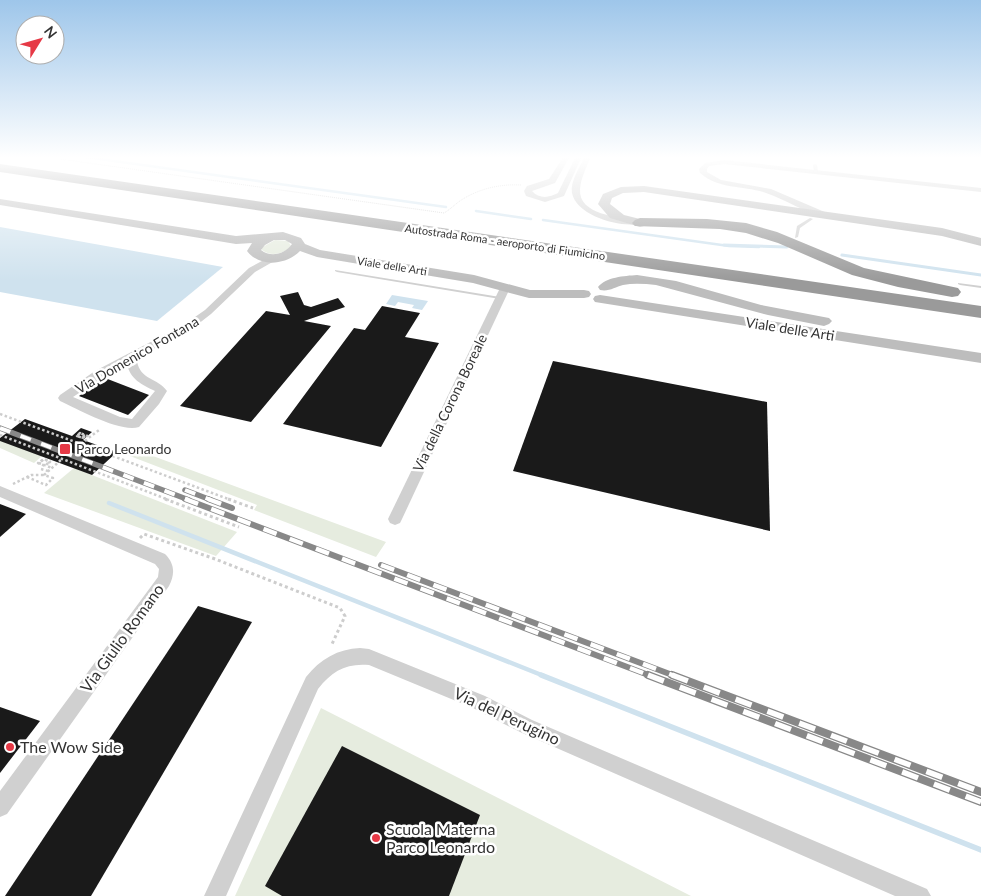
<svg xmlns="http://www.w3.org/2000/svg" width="981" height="896" viewBox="0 0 981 896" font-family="Lato,sans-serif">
  <rect width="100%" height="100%" fill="#fff"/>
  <g fill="#e6ecdf">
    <path d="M275,240l13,1 3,5c-7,8 -20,11 -29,4l-1,-2z"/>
    <path d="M0,440l42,16 -8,7 -34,-15z"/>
    <path d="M123,445l263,97 -10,15 -122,-47 3,-5 -140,-54z"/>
    <path d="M74,468l163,64 -21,24 -172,-63z"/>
    <path d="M321,708l370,188h-456z"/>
  </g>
  <g fill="#cfe2ee">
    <path d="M0,227l223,40 -66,54 -157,-29z"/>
    <path d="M392,295l36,6 -6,9 -10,-2 2,-3 -16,-3 -3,4 -9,-2z"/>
  </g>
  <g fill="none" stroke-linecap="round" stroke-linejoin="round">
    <g stroke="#cfe2ee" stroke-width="2.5">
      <path d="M78,156l368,51"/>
      <path d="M476,211l55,8"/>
      <path d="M543,220l186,26 30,1"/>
    </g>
    <g stroke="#cfe2ee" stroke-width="3">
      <path d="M724,245l63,2"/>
      <path d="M842,255l139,20"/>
    </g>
    <path stroke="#cfe2ee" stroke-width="4.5" d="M109,503l435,173"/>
    <path stroke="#cfe2ee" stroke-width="5.5" d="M541,675l440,175"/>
  </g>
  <g fill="#1a1a1a">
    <path d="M298,292l6,13 7,2 27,-9 7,9 -41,14 27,5 -80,96 -71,-16 86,-95 24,4 -10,-19z"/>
    <path d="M382,306l38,7 -15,24 34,6 -58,104 -98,-23 71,-96 11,2z"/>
    <path d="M553,361l214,41 3,129 -257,-60z"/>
    <path d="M105,378l44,17 -21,20 -49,-19z"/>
    <path d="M25,419l47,17 9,-8 11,4 -9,8 34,12 -25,23 -92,-34v-3z"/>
    <path d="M0,504l26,10 -26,23z"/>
    <path d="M198,606l54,16 -161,274h-86z"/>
    <path d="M0,707l40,14 -40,52z"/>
    <path d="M342,746l138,69 -31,81h-167l-17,-10z"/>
  </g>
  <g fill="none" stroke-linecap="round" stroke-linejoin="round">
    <path stroke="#cdcdcd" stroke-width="1" stroke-dasharray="1 1" stroke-linecap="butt" d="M39,156l405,57c7,-4 12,-10 19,-14 18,-11 38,-15 58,-14"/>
    <g stroke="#cdcdcd" stroke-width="2.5" stroke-dasharray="2.5 2.5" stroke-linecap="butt">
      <path d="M0,414l231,86"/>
      <path d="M0,435l169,65"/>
      <path d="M85,436l-2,2 -6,-2 3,-3 10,4"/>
      <path d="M81,444l18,-14"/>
      <path d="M48,463l2,-1 -6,-3 -5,4 13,5"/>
      <path d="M41,469l7,2"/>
      <path d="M27,477l19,8 7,-7 -9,-3 18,-16"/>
      <path d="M13,484l18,-9h13"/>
    </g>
    <g stroke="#cdcdcd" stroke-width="3" stroke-dasharray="3 3" stroke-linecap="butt">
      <path d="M165,499l74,28"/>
      <path d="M228,499l25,9"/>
      <path d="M140,538l4,-4 71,25 125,49 5,8 -13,28"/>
    </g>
    <g fill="#d0d0d0" fill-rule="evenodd">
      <path d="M815,164l2,1 1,7 -2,1 -2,-1 -1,-7z"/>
      <path d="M810,218l3,1 -13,9 -2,9 -3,1 2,-12z"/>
      <path d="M335,270l165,27 2,1 -2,1 -163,-27 -2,-1z"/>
      <path d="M958,283l23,3v2l-21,-3 -2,-1z"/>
    </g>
    <g fill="#d0d0d0" fill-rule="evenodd">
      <path d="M564,156h6l-15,27 -23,8c7,8 17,7 26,2l18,-37h6l-18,40 -19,6 -19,-6 -2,-5 3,-5 22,-7z"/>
      <path d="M585,156h6c-4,11 -10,21 -11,33 -2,26 39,28 56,31v4c-18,3 -60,-9 -64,-31 -2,-12 8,-26 13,-37z"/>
      <path d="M724,160l257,28v4l-257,-28 -15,2 -2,3v3l14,8 50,9 56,24 1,2 -4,2c-20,-5 -38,-17 -58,-24 -22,-8 -47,-3 -66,-20l-1,-4 6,-6z"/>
      <path d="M273,255l4,3 -1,2 -21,12 -44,42 -18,14 -51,27 -5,6c3,19 21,17 30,30l-8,13 -20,23c-19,6 -61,-18 -79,-26l-2,-3 2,-3 35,-24 90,-47 20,-14 44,-42zM127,364c3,15 15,21 28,27l-23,28 -12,-2 -47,-20 30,-20z"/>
      <path d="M505,285l5,3 -108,231 -2,4 -5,2 -5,-2 -2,-4 112,-231z"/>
      <path d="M0,486l165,68c10,10 10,20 4,32l-162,228 -7,3v-26l158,-214 1,-8 -4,-5 -155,-67z"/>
      <path d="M360,648l9,1 116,47 47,24 395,169 4,7h-36l-375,-164 -47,-24 -104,-43c-23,-2 -37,6 -51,24l-92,207h-22l102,-219c14,-18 32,-28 54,-29z"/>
    </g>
    <g fill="#bdbdbd" fill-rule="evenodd">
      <path d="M644,186l298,42 39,10v8l-39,-10 -298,-44 -21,1 -11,5 -2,6 14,11 20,5 2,3 -2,3 -4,1 -30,-9 -12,-14 5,-10 18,-7z"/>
      <path d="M0,199l236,37 47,-4 18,6 4,6 15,6 154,25 56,15h54l5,1 2,3 -2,3 -5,1h-55l-56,-15 -156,-26 -17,-6c-14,14 -40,17 -53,0l5,-8 -16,1 -236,-39zM274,240h11l7,4c-7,10 -21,14 -31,6l4,-5z"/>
      <path d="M637,275l39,6 85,24 68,13 3,3 -3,3 -5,2 -56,-11 -112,-30c-11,-1 -22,-2 -33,0 -8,2 -14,7 -23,5l-2,-3c8,-10 26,-11 39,-12z"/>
      <path d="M600,295l381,58v10l-386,-61 -2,-3 2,-3z"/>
    </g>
    <g fill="#9a9a9a" fill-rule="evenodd">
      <path d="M0,164l981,142v12l-981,-146z"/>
      <path d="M640,218l67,1 39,4 31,9 87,36 94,20 3,4 -3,4 -6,1 -54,-10 -46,-12 -74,-32 -32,-10 -26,-4 -85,-3 -3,-3 3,-3z"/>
    </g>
    <defs>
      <g id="rail-far2">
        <path d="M0,428l189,72"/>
        <path d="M185,490l26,10"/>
      </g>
      <g id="rail-far1">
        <path d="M185,499l466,177"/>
        <path d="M208,499l24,9"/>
        <path d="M381,565l294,111"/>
      </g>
      <g id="rail">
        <path d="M648,675l333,127"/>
        <path d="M672,675l309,117"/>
      </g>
    </defs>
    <use href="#rail-far2" stroke="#888" stroke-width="5.5"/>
    <use href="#rail-far1" stroke="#888" stroke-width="6"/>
    <use href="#rail" stroke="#888" stroke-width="8"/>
    <use href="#rail-far2" stroke="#fff" stroke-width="4" stroke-dasharray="11" stroke-linecap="butt"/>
    <use href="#rail-far1" stroke="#fff" stroke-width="4.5" stroke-dasharray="14" stroke-linecap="butt"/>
    <use href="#rail" stroke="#fff" stroke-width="5.5" stroke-dasharray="17" stroke-linecap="butt"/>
    <g stroke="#cdcdcd" stroke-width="2.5" stroke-dasharray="2.5 2.5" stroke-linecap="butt">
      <path d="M84,438l-7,-2 3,-3 5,3"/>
      <path d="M48,463l-3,3 -7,-3 6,-4 7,3"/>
    </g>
  </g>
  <linearGradient id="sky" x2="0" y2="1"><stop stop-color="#9ec6ea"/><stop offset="0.56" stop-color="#fff"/><stop offset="1" stop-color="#fff" stop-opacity="0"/></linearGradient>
  <rect width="981" height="281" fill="url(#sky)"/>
  <g fill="#e63946" stroke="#fff" stroke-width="2">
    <rect x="59" y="443" width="12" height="12" rx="2.5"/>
    <circle cx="10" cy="747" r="5"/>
    <circle cx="376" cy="838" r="5"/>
  </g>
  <g text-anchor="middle" stroke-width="5" stroke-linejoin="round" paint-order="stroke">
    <g font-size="11" fill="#333" stroke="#fff">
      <text transform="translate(505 242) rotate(8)" y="4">Autostrada Roma - aeroporto di Fiumicino</text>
      <text transform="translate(392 266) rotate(9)" y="4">Viale delle Arti</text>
    </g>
    <g font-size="14" fill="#333" stroke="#fff">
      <text transform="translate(790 329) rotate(9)" y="5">Viale delle Arti</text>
      <text transform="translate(137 355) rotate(-30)" y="5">Via Domenico Fontana</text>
      <text transform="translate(450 403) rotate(-64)" y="5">Via della Corona Boreale</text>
    </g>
    <g font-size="14" fill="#333" stroke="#fff" text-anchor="start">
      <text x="76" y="454">Parco Leonardo</text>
    </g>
    <g font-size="16" fill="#333" stroke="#fff">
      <text transform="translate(122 638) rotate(-54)" y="6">Via Giulio Romano</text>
      <text transform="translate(507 716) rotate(25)" y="6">Via del Perugino</text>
    </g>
    <g font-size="16" fill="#333" stroke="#fff" text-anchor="start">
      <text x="20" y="753">The Wow Side</text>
      <text x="386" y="835">Scuola Materna<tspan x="386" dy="18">Parco Leonardo</tspan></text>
    </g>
  </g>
  <g transform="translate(40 40) rotate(53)"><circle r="24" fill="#ffffff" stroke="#adadad"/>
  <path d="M0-4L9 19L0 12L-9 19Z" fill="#e63946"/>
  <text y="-8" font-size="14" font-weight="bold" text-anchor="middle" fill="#333333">N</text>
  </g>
</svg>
